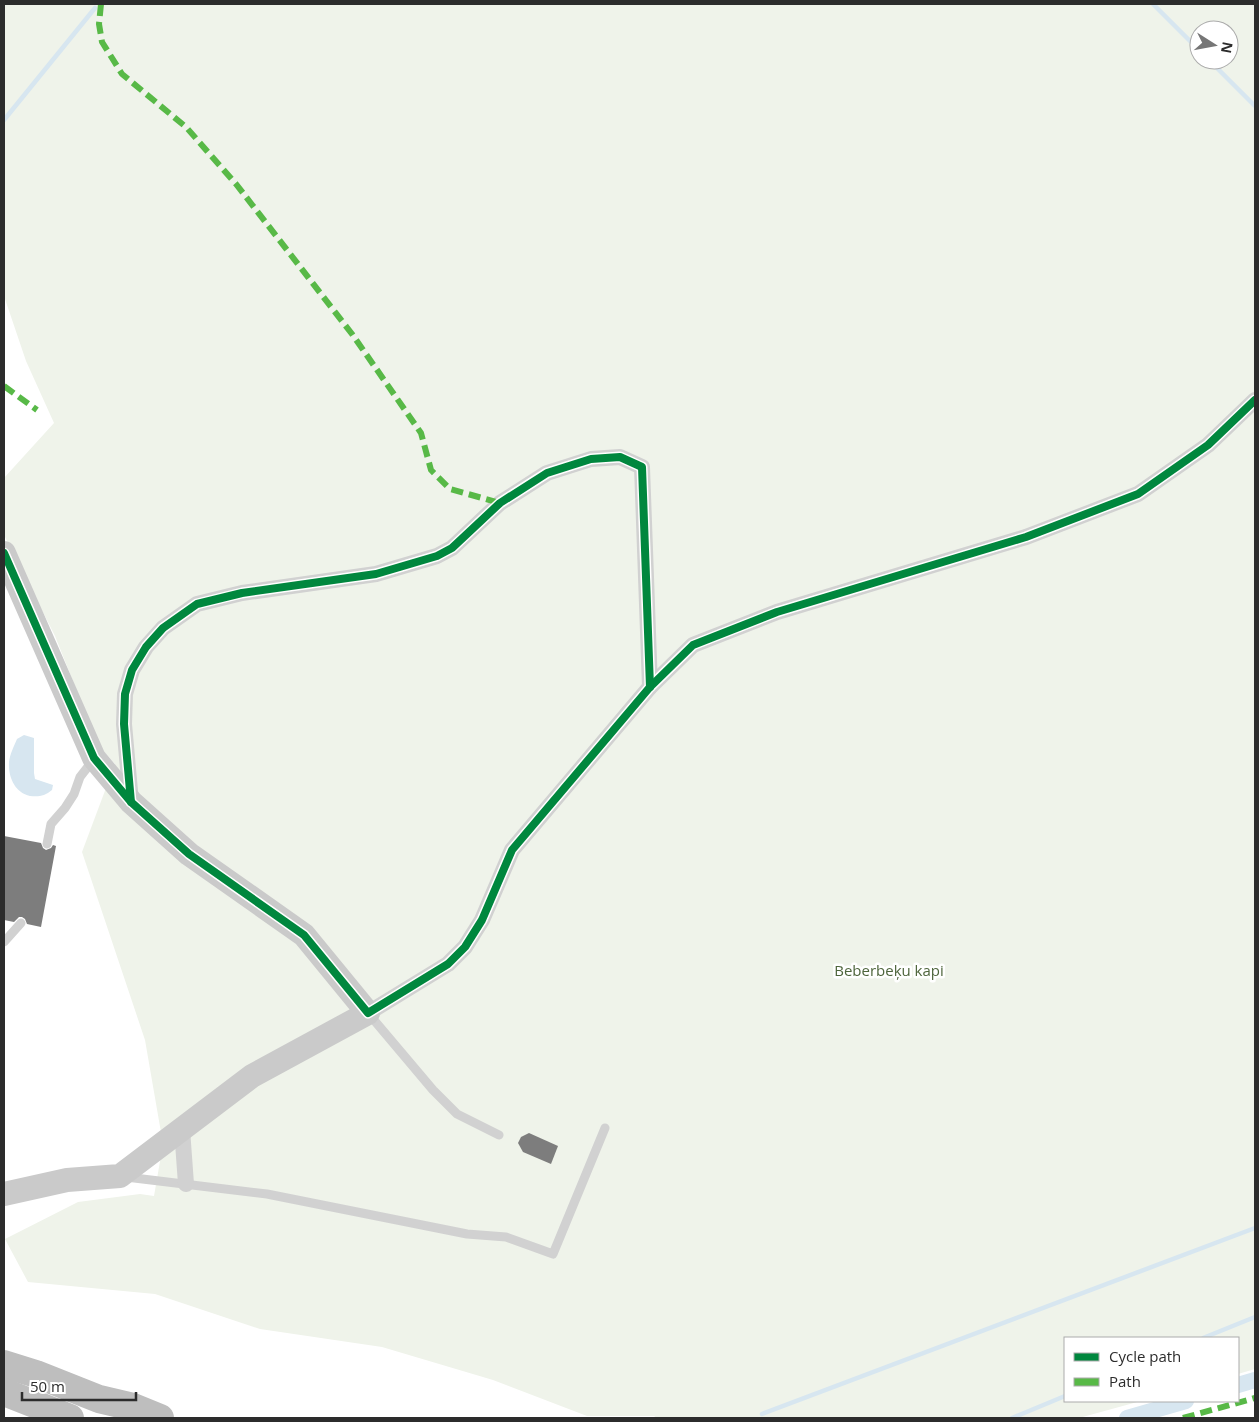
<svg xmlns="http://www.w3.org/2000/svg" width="1259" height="1422" viewBox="0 0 1259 1422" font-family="'Open Sans',sans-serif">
  <rect width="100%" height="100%" fill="#fff"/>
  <path fill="#eff3ea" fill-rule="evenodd" d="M4,4h1251v1365l-17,5v-36h-173v63h76l-62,17h-422l-3,-2h-67l-94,-36 -111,-33 -122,-18 -105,-35 -127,-12 -23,-43 73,-37 62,-8 14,2 9,-52 -18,-104 -63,-188 33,-88 -16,-18 -44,-110 -51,-101v-57l50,-55 -28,-62 -22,-65zM1199,30h30v30h-30z"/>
  <path fill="#d7e6f0" d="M24,735l10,3v35l1,6 18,6 -1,5c-7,6 -13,7 -22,6 -15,-3 -22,-19 -21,-34 1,-8 5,-16 8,-23z"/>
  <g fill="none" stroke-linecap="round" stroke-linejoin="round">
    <g stroke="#d7e6f0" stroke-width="4.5">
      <path d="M1153,4l46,46"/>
      <path d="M1209,60l46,46"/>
      <path d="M4,120l91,-112"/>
      <path d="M1203,1338l52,-21"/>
      <path d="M762,1414l493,-186"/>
      <path d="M1012,1418l53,-22"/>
    </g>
    <g stroke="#d7e6f0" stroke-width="16">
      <path d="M1238,1385l17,-5"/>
      <path d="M1127,1418l59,-17"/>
    </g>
  </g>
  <g fill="#7d7d7d">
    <path d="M4,836l37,7 2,5 3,2 5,-2 2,-3 3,1 -15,81 -14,-3 -2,-5 -3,-2h-3l-5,5 -10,-2z"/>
    <path d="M529,1133l29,13 -7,18 -28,-12 -5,-9 3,-6z"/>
  </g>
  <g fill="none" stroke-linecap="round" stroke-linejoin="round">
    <g stroke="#d1d1d1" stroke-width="9">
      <path d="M47,844l4,-20 14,-16 9,-14 6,-17 14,-18"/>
      <path d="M4,942l17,-19"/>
      <path d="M368,1013l65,77 24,24 42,21"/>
      <path d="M126,1177l141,17 200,40 39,3 47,17 52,-126"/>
    </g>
    <g stroke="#d1d1d1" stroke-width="16">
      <path d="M131,802l-7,-78 1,-30 7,-24 14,-23 17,-19 34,-24 45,-11 134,-19 61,-18 15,-8 48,-45 47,-30 44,-14 29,-2 22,10 8,220"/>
      <path d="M368,1013l80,-49 17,-17 17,-27 30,-70 138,-163 43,-42 84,-33 249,-75 112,-43 70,-49 47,-45"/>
      <path d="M182,1129l4,55"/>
    </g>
    <path stroke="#cacaca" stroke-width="24" d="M4,553l90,205 37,44 58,52 115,81 64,78 -116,63 -132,100 -53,4 -63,14"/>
    <g stroke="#bebebe" stroke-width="28">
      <path d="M4,1364l32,10 63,25 34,8 27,11"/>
      <path d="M4,1392l66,26"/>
    </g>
    <g stroke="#58b947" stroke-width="6" stroke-dasharray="12 6" stroke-linecap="butt">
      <path d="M101,4l-2,20 3,18 20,32 64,53 50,57 116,150 69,99 10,37 19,19 50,14"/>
      <path d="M4,386l33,24"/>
      <path d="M1183,1418l72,-20"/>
    </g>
    <defs>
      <g id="cycleway">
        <path d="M4,553l90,205 37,44 58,52 115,81 64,78 80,-49 17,-17 17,-27 30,-70 138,-163 43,-42 84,-33 249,-75 112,-43 70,-49 47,-45"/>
        <path d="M131,802l-7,-78 1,-30 7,-24 14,-23 17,-19 34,-24 45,-11 134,-19 61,-18 15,-8 48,-45 47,-30 44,-14 29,-2 22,10 8,220"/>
      </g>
    </defs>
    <use href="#cycleway" stroke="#fff" stroke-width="11"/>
    <use href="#cycleway" stroke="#00873e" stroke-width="8"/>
  </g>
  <g text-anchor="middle" stroke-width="5" stroke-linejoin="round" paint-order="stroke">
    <g font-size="15" fill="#4e653c" stroke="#fff">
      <text x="889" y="976">Beberbeķu kapi</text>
    </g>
  </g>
  <rect width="1259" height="1422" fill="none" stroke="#2c2c2c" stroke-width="10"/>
  <rect x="1064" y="1337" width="175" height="65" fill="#ffffff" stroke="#ababab"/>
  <rect x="1074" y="1353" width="25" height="8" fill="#00873e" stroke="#ababab"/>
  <text x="1109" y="1362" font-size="15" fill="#2c2c2c">Cycle path</text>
  <rect x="1074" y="1378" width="25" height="8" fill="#58b947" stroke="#ababab"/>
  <text x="1109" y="1387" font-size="15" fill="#2c2c2c">Path</text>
  <g transform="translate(1214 45) rotate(101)"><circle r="24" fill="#ffffff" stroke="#ababab"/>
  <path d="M0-4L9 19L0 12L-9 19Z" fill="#767676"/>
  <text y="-8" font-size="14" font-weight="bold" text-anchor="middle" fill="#2c2c2c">N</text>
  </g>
  <path d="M22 1392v8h114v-8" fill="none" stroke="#2c2c2c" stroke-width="2.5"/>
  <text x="30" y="1392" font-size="15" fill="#2c2c2c" stroke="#ffffff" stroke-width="4" paint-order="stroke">50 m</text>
</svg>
